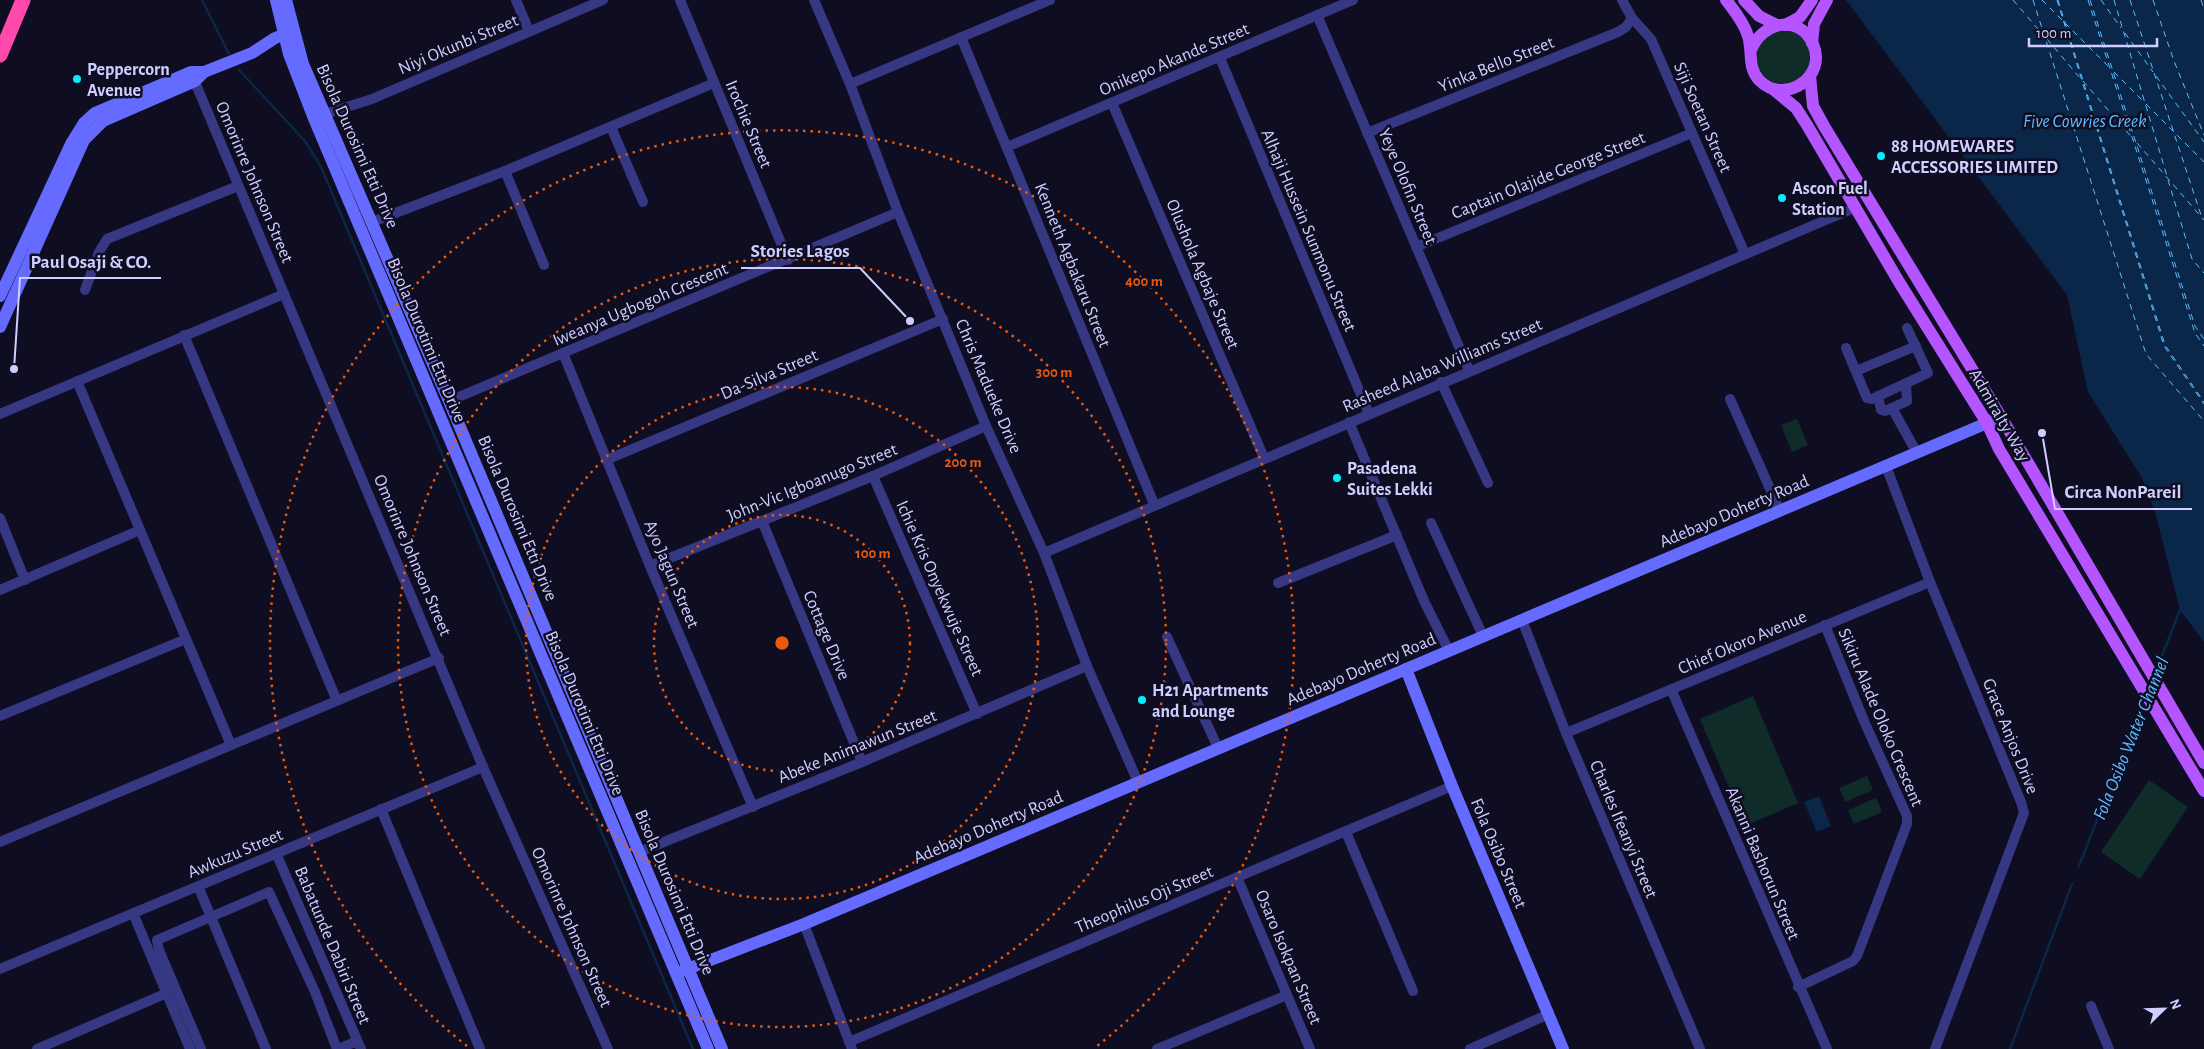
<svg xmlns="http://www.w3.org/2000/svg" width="2204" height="1049" viewBox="0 0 2204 1049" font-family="'Alegreya Sans',sans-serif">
  <rect width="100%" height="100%" fill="#0f0d22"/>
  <g fill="#0f2c29">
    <circle cx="1783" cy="57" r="27"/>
    <path d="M1797,419l11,26 -16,7 -11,-27z"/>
    <path d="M1753,696l45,107 -53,23 -45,-107z"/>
    <path d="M1867,776l6,14 -28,12 -6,-14z"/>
    <path d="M2149,780l39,27 -48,72 -39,-27z"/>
    <path d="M1876,798l6,14 -28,12 -6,-14z"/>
  </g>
  <g fill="#0a2648">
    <path d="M1846,0h358v642l-24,-32 -25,-98 -13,-34 -54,-86 -21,-97z"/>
    <path d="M1819,796l12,30 -14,6 -13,-30z"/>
  </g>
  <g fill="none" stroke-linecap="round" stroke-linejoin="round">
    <g stroke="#0a2648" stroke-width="2.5">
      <path d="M202,0l27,54"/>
      <path d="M239,70l66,71 16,26 372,882"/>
      <path d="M2156,671l24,-61"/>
      <path d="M2079,866l65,-166"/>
      <path d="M2010,1049l62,-165"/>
    </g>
    <g stroke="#5cbeff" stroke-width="1" stroke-dasharray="6 5" stroke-linecap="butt">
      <path d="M2013,0l31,36"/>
      <path d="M2033,0l113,354 58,67"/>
      <path d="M2042,0l20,20"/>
      <path d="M2057,0l107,346 40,58"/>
      <path d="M2058,0l107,345 39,57"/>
      <path d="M2088,0l107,333 9,13"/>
      <path d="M2090,0l105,326 9,13"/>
      <path d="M2101,0l20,28"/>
      <path d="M2114,0l53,176"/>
      <path d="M2130,0l71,215"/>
      <path d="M2153,0l21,61 30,74"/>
      <path d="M2201,0l3,9"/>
      <path d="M2065,23l43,43"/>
      <path d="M2125,33l28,39"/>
      <path d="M2047,39l33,39"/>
      <path d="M2114,72l29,29"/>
      <path d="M2156,76l48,66"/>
      <path d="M2083,81l51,59"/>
      <path d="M2146,104l58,58"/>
      <path d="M2137,143l67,77"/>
      <path d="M2168,180l24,79 12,14"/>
    </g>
    <g stroke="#363883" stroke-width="10">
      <path d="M516,0l13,31"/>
      <path d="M680,0l108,260"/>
      <path d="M814,0l36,84 48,128 88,214 58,127 43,113 51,116"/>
      <path d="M1622,0l10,18 19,21 94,215"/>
      <path d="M1317,15l152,355"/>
      <path d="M961,37l193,467"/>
      <path d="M1220,58l149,356"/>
      <path d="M192,75l291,692 125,282"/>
      <path d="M850,84l200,-84"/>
      <path d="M1112,103l152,355"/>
      <path d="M325,114l47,-15 231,-99"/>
      <path d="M611,127l32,75"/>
      <path d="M1367,133l251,-101 8,-5 6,-9"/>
      <path d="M1007,147l346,-147"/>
      <path d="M505,171l39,94"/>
      <path d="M372,222l133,-51 209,-88"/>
      <path d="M1416,247l276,-114"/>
      <path d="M85,290l14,-38 8,-13 131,-53"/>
      <path d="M184,335l153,366"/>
      <path d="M1846,348l21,50 5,1 56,-26 -21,-45"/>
      <path d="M563,353l87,213 103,241"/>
      <path d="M1856,371l60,-25"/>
      <path d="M77,381l154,364"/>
      <path d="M1441,382l47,101"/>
      <path d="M1878,396l3,14 4,1 22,-10 -1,-17"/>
      <path d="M1730,399l50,112"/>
      <path d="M449,401l449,-189"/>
      <path d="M1892,408l25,45"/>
      <path d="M0,414l284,-120"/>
      <path d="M1349,422l75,179 25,50"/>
      <path d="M606,460l337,-141"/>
      <path d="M1886,466l44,116 91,220 3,11 -89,236"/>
      <path d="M873,476l104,238"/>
      <path d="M0,518l25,62"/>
      <path d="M762,521l100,241"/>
      <path d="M1431,523l52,113"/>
      <path d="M1044,553l810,-345"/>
      <path d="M650,566l223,-90 113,-50"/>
      <path d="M1278,583l119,-48"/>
      <path d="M0,590l140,-60"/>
      <path d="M1522,620l44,113 134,316"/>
      <path d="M1167,637l51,111"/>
      <path d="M1671,689l156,360"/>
      <path d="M0,716l186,-77"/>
      <path d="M1566,733l364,-151"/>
      <path d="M381,809l99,240"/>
      <path d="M1346,832l67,159"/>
      <path d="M0,842l439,-184"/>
      <path d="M639,852l223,-90 225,-96"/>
      <path d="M276,853l85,196"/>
      <path d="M1237,877l73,172"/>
      <path d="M198,886l68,163"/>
      <path d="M133,913l57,136"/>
      <path d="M804,924l48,125"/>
      <path d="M0,969l483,-202"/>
      <path d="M1798,987l55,-26 4,-5 50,-132v-8l-43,-95 -39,-96"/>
      <path d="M2091,1006l18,43"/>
      <path d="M849,1042l603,-256"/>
      <path d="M37,1049l130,-56"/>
      <path d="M201,1049l-42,-99 -2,-10 112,-48 46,100 22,57"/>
      <path d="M338,1049l19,-8"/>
      <path d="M1157,1049l130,-54"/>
      <path d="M1470,1049l79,-35"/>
    </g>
    <g stroke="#656bff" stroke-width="12">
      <path d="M276,0l13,54 26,67 393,928"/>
      <path d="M286,0l17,64 146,337 273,648"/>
      <path d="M0,296l71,-152 13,-21 11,-10 96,-41h13l48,-19 23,-15 16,-6"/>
      <path d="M0,327l84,-187 19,-19 92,-40 9,-9"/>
      <path d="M1406,669l46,117 111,263"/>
      <path d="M677,973l127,-49 1183,-501 13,-8"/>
    </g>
    <g stroke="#b455ff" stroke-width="12">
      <path d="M1726,0c8,10 18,23 22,36 5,15 -1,31 11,44 25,26 69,-3 54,-36 -14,-31 -51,-22 -62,6"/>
      <path d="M1744,0l15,16 18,9"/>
      <path d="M1785,25l15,-8 12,-17"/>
      <path d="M1812,43l2,-19 13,-24"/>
      <path d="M1810,76l3,30 11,20 176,289 204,348"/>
      <path d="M1773,89l23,19 11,17 92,157 88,141 12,26 205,342"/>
    </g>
    <path stroke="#ff49ac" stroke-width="15" d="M0,55l23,-55"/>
  </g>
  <g fill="none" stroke="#e8590c" stroke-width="2.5" stroke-dasharray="2.5 5">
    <circle cx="782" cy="643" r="128"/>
    <circle cx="782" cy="643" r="256"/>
    <circle cx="782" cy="643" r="384"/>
    <path d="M467 1046A512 512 0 1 1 1097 1046"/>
  </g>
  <g fill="#00f0f9" stroke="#0f0d22" stroke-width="2">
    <circle cx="77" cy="79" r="5"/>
    <circle cx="1881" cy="156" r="5"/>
    <circle cx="1782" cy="198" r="5"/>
    <circle cx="1337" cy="478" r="5"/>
    <circle cx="1142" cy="700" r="5"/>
  </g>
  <g text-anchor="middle" stroke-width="5" stroke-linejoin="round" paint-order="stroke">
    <g font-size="18" fill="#d0ceff" stroke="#0f0d22">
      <text transform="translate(458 44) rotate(-23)" y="6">Niyi Okunbi Street</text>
      <text transform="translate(1174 59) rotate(-23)" y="6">Onikepo Akande Street</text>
      <text transform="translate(1496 64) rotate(-22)" y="6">Yinka Bello Street</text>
      <text transform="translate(1703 117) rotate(66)" y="6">Siji Soetan Street</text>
      <text transform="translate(749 124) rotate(67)" y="6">Irochie Street</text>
      <text transform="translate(358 146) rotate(66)" y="6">Bisola Durosimi Etti Drive</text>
      <text transform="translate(1548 175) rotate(-22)" y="6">Captain Olajide George Street</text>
      <text transform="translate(255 182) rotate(67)" y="6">Omorinre Johnson Street</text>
      <text transform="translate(1408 186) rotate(67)" y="6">Yeye Olofin Street</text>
      <text transform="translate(1309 230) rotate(67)" y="6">Alhaji Hussein Sunmonu Street</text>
      <text transform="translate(1073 265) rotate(68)" y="6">Kenneth Agbakaru Street</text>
      <text transform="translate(1203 274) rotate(67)" y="6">Olushola Agbaje Street</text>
      <text transform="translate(640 304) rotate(-23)" y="6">Iweanya Ugbogoh Crescent</text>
      <text transform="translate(427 340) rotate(67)" y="6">Bisola Durotimi Etti Drive</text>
      <text transform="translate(1442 365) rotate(-23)" y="6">Rasheed Alaba Williams Street</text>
      <text transform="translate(769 374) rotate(-23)" y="6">Da-Silva Street</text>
      <text transform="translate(989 386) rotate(67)" y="6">Chris Madueke Drive</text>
      <text transform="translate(2000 415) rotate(60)" y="6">Admiralty Way</text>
      <text transform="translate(812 482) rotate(-22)" y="6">John-Vic Igboanugo Street</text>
      <text transform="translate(1734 511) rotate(-23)" y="6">Adebayo Doherty Road</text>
      <text transform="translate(518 518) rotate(67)" y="6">Bisola Durosimi Etti Drive</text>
      <text transform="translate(413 555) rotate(67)" y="6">Omorinre Johnson Street</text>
      <text transform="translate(672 574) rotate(67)" y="6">Ayo Jagun Street</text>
      <text transform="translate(940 588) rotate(66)" y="6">Ichie Kris Onyekwuje Street</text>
      <text transform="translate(827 635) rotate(67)" y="6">Cottage Drive</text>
      <text transform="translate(1742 642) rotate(-23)" y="6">Chief Okoro Avenue</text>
      <text transform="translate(1361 669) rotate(-23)" y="6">Adebayo Doherty Road</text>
      <text transform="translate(585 713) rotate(67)" y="6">Bisola Durotimi Etti Drive</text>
      <text transform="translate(1881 717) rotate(67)" y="6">Sikiru Alade Oloko Crescent</text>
      <text transform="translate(2011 736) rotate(68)" y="6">Grace Anjos Drive</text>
      <text transform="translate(857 746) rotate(-22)" y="6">Abeke Animawun Street</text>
      <text transform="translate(988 827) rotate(-23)" y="6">Adebayo Doherty Road</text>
      <text transform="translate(1624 829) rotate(67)" y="6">Charles Ifeanyi Street</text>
      <text transform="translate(235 853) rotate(-23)" y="6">Awkuzu Street</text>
      <text transform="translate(1499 853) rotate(67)" y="6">Fola Osibo Street</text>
      <text transform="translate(1763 863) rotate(67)" y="6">Akanni Bashorun Street</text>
      <text transform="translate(675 892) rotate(67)" y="6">Bisola Durosimi Etti Drive</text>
      <text transform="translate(1144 899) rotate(-23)" y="6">Theophilus Oji Street</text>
      <text transform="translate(572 927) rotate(66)" y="6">Omorinre Johnson Street</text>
      <text transform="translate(333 945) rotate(67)" y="6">Babatunde Dabiri Street</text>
      <text transform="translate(1289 957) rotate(67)" y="6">Osaro Isokpan Street</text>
    </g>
    <g font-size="18" font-weight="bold" fill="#d0ceff" stroke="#0f0d22" text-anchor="start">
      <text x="87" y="75">Peppercorn<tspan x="87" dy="21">Avenue</tspan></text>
      <text x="1891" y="152">88 HOMEWARES<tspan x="1891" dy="21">ACCESSORIES LIMITED</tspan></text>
      <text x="1792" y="194">Ascon Fuel<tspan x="1792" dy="21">Station</tspan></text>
      <text x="1347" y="474">Pasadena<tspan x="1347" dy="21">Suites Lekki</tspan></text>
      <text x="1152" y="696">H21 Apartments<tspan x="1152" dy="21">and Lounge</tspan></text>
    </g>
    <g font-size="19" font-style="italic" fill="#5cbeff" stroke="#0f0d22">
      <text x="2085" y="127">Five Cowries Creek</text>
      <text transform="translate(2130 738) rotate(-68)" y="7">Fola Osibo Water Channel</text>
    </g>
  </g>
  <circle cx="782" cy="643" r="8" fill="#e8590c" stroke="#0f0d22" stroke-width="2.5"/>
  <g font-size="15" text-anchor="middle" font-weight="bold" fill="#e8590c" stroke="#0f0d22" stroke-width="5" stroke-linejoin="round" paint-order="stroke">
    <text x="1144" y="286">400 m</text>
    <text x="1054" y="377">300 m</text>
    <text x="963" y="467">200 m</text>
    <text x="873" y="558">100 m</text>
  </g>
  <path fill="none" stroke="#d0ceff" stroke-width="2" d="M910 321L860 268H741M14 369L20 278H161M2042 433L2055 509H2192"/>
  <g fill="#d0ceff" stroke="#0f0d22" stroke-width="2">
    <circle cx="910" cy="321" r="5"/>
    <circle cx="14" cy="369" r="5"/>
    <circle cx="2042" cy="433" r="5"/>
  </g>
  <g font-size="19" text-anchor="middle" font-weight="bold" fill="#d0ceff" stroke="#0f0d22" stroke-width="5" stroke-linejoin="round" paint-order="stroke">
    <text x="800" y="257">Stories Lagos</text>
    <text x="91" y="268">Paul Osaji &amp; CO.</text>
    <text x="2123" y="498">Circa NonPareil</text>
  </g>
  <g transform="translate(2164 1009) rotate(67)" stroke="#0f0d22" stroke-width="4" paint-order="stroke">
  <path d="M0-4L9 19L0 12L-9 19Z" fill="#d0ceff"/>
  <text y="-8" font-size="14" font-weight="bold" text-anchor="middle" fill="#d0ceff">N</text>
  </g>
  <path d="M2029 38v8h128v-8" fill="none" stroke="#d0ceff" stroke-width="2.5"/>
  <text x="2036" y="38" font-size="15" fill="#d0ceff" stroke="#0f0d22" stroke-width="4" paint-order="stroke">100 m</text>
</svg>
